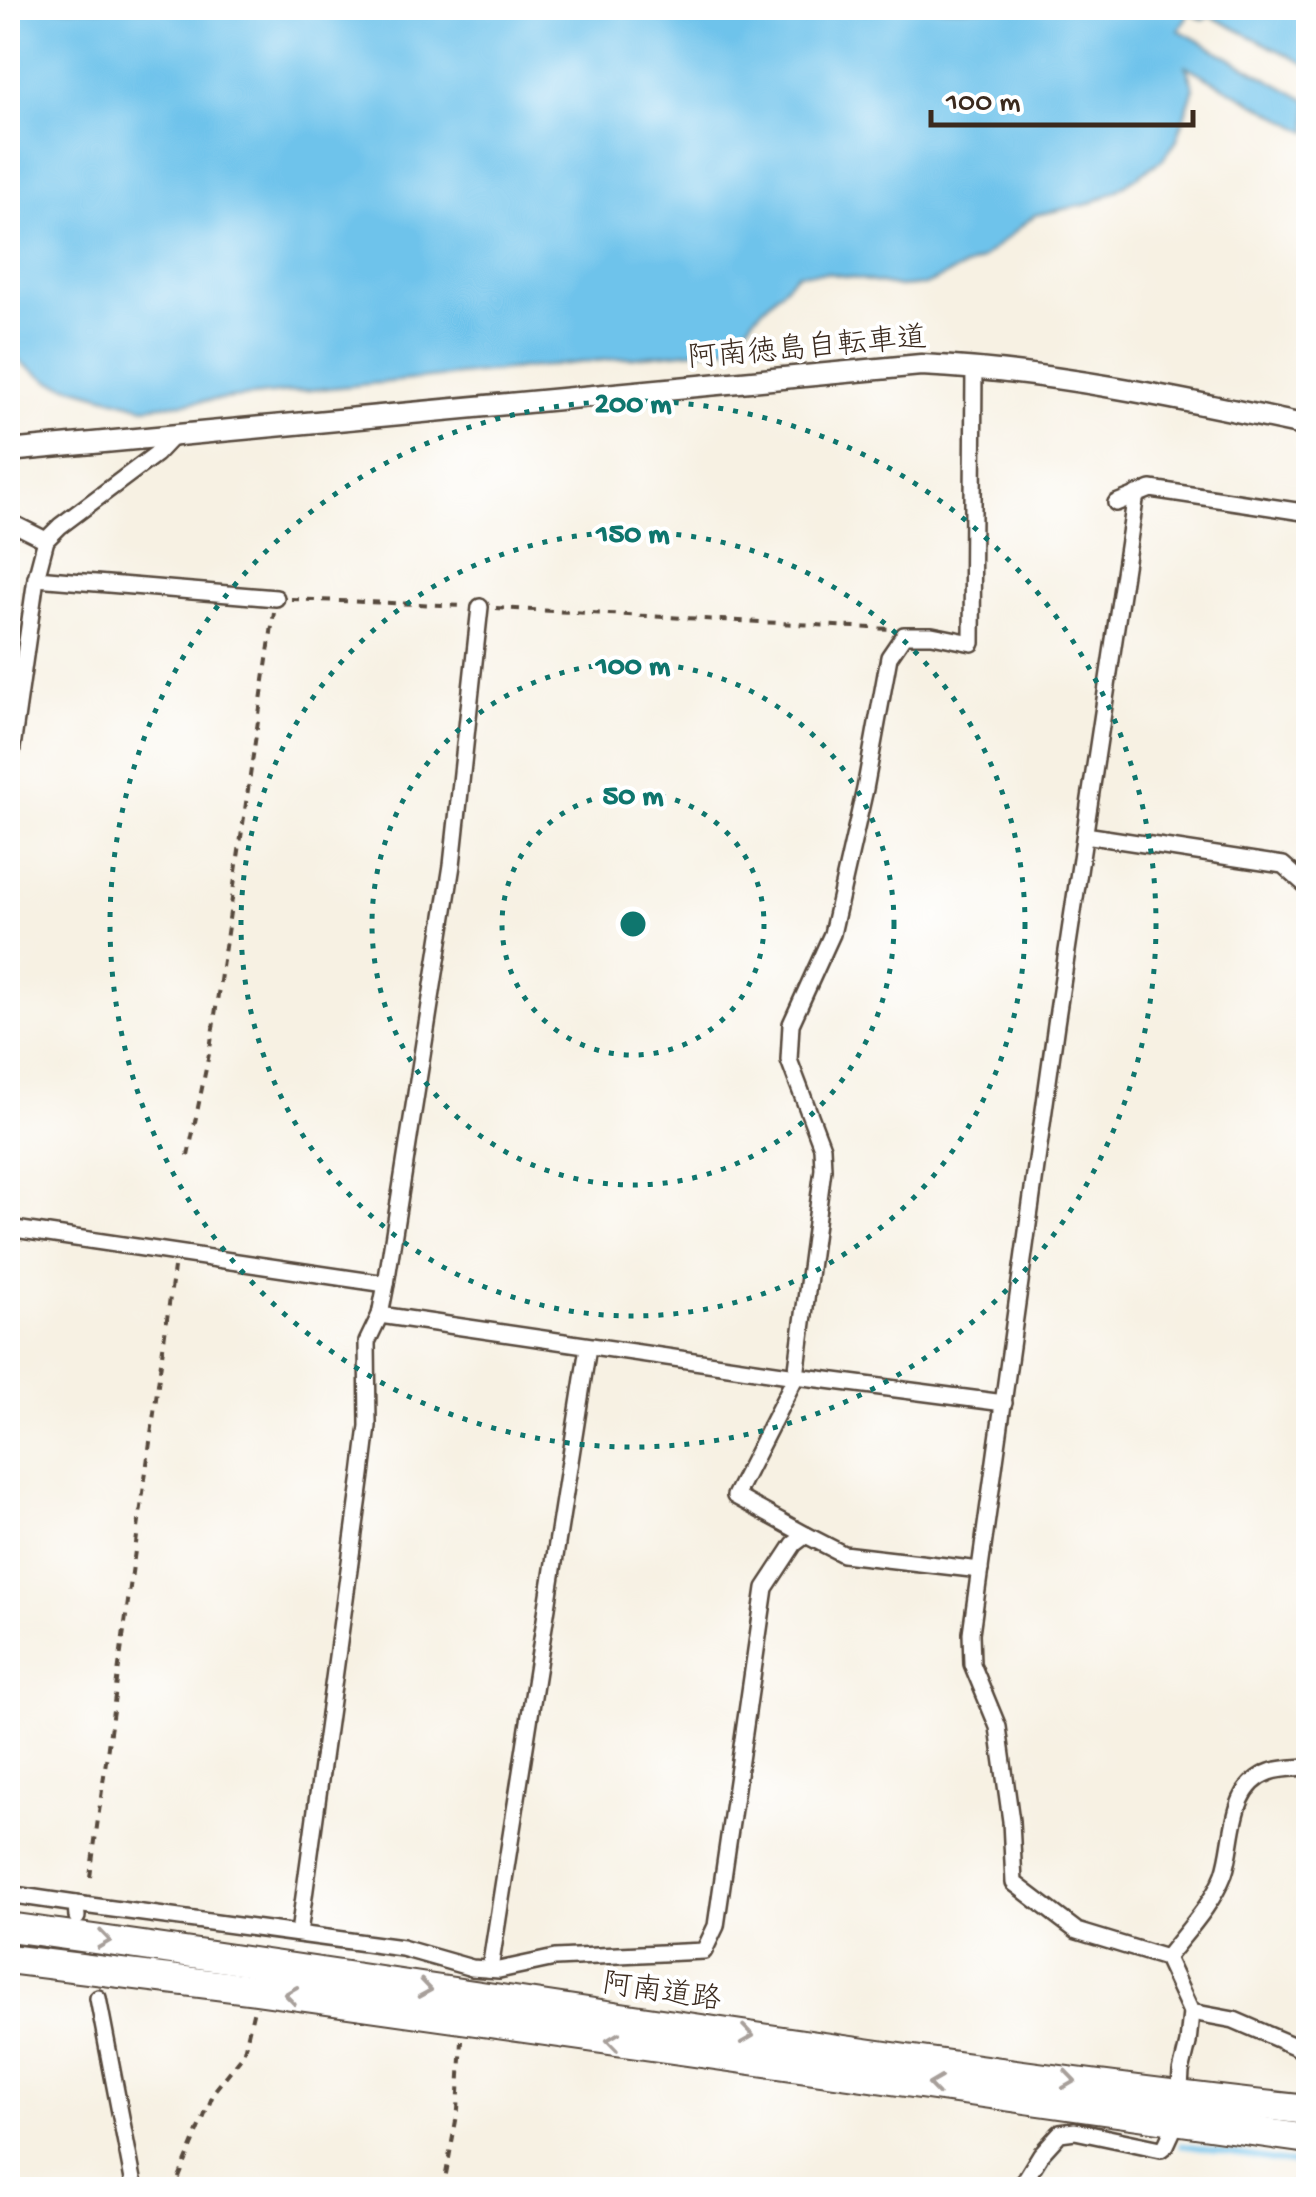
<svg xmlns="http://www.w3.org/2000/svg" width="1316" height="2197" viewBox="0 0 1316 2197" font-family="'Gochi Hand','Klee One',sans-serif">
  <rect width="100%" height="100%" fill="#fff"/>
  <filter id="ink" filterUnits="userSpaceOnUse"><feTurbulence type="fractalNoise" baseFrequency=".01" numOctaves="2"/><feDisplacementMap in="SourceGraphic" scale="20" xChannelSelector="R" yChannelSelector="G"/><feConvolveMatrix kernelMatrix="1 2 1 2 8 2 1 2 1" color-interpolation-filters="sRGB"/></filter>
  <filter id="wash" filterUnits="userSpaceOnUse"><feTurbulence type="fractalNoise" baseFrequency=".0048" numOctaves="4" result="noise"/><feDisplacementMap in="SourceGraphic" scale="40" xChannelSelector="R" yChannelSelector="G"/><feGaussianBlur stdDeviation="2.25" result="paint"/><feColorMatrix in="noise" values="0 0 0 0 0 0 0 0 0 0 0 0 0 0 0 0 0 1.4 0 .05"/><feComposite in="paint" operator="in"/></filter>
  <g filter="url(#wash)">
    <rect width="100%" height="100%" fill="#f7f1e3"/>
    <path fill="#6ec3eb" stroke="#547684" stroke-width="2.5" d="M8,8h1300v57l-98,-49 -6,4 -15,-7 -10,17 129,71v31l-122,-66 8,22 -18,54 -13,17 -47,32 -27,13 -54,11 -55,45 -55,25 -26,2 -71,-14h-30l-45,45 -20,29 -589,60 -94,-26 -42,-27z"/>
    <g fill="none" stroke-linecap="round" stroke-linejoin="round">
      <g stroke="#6ec3eb" stroke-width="5">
        <path d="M1181,2145l127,21"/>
        <path d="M1029,2190l30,-45"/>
      </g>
    </g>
  </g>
  <g filter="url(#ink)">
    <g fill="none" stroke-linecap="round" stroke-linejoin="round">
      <defs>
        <g id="street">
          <path d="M1116,503l35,-14 152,23 5,5"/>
          <path d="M8,521l38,19"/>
          <path d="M36,578l240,20"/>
          <path d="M8,776l28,-198 10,-38 14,-14 96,-72 17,-18"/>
          <path d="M1085,835l198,30 25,22"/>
          <path d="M8,1228l378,56"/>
          <path d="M380,1315l416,61 208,27"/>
          <path d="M806,1535l-71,-39 61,-120 27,-207 -1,-22 -33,-87 2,-36 41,-90 33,-145 24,-132 15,-22h28l40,8 2,-276"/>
          <path d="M8,1894l68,10 1,13"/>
          <path d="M76,1904l326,44 70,20 27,2 56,-12 149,-7 12,-25 49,-338 29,-44 12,-9 37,19 137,16"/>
          <path d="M299,1933l63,-458 6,-49 -1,-84 13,-27 6,-31 66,-419 28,-258"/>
          <path d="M1166,1958c20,-26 46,-53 58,-84 12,-34 4,-87 46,-102 11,-4 27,-4 38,-5"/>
          <path d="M490,1969l98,-622"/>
          <path d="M98,1998l37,192"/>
          <path d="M1191,2012l43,8 74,32"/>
          <path d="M1019,2190l22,-36 19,-21 15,-2 86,18 5,-4 12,-26 3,-47 7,-29 3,-31 -25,-54 -89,-27 -63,-48 -3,-62 -13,-94 -26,-63 -1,-31 85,-609 80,-530"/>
        </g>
        <path id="secondary" d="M8,451l913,-86c130,6 260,34 387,61"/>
        <g id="highway">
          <path d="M8,1927c433,59 865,135 1300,183"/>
          <path d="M8,1959l249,31 1051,149"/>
        </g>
      </defs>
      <use href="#street" stroke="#57483c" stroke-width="20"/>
      <use href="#secondary" stroke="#57483c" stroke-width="25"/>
      <use href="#highway" stroke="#57483c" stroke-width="32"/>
      <g stroke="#57483c" stroke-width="4" stroke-dasharray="8 8" stroke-linecap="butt">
        <path d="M291,599l175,7"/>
        <path d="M496,608l395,21"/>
        <path d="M188,1156l22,-107 64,-437"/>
        <path d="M90,1877l84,-609"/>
        <path d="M176,2185l11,5"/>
        <path d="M169,2190l7,-5 39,-95 28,-35 11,-46"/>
        <path d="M443,2190l15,-80 4,-69"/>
      </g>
      <use href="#street" stroke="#fff" stroke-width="15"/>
      <use href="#secondary" stroke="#fff" stroke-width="20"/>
      <use href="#highway" stroke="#fff" stroke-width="28"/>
    </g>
    <defs><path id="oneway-chevron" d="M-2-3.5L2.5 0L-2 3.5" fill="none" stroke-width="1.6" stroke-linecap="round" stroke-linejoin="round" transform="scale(2.5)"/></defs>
    <g stroke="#a79f9a">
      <use href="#oneway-chevron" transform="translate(104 1940) rotate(8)"/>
      <use href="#oneway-chevron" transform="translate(425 1989) rotate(9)"/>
      <use href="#oneway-chevron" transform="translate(291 1995) rotate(-172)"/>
      <use href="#oneway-chevron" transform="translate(747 2035) rotate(8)"/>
      <use href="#oneway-chevron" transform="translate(613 2041) rotate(-172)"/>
      <use href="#oneway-chevron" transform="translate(1069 2080) rotate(8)"/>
      <use href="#oneway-chevron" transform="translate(935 2085) rotate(-172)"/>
    </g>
  </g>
  <g fill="none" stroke="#0f766e" stroke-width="5" stroke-dasharray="5 10">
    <circle cx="633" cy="924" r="131"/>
    <circle cx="633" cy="924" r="261"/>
    <circle cx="633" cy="924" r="392"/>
    <circle cx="633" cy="924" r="523"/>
  </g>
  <g text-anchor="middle" stroke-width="8" stroke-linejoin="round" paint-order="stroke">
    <g font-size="30" fill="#3b2a1e" stroke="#fff">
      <text transform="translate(807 346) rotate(-5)" y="10">阿南徳島自転車道</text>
      <text transform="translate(662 1990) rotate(8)" y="10">阿南道路</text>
    </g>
  </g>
  <circle cx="633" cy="924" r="15" fill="#0f766e" stroke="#fff" stroke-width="5"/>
  <g font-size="30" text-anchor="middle" font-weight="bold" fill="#0f766e" stroke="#fff" stroke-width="8" stroke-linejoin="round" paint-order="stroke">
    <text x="633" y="412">200 m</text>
    <text x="633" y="542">150 m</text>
    <text x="633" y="674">100 m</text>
    <text x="633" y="804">50 m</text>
  </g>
  <rect width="1316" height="2197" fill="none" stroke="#fff" stroke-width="40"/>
  <path d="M931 110v15h262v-15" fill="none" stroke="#3b2a1e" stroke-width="5"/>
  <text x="946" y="110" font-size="30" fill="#3b2a1e" stroke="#ffffff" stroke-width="8" paint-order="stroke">100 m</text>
</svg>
